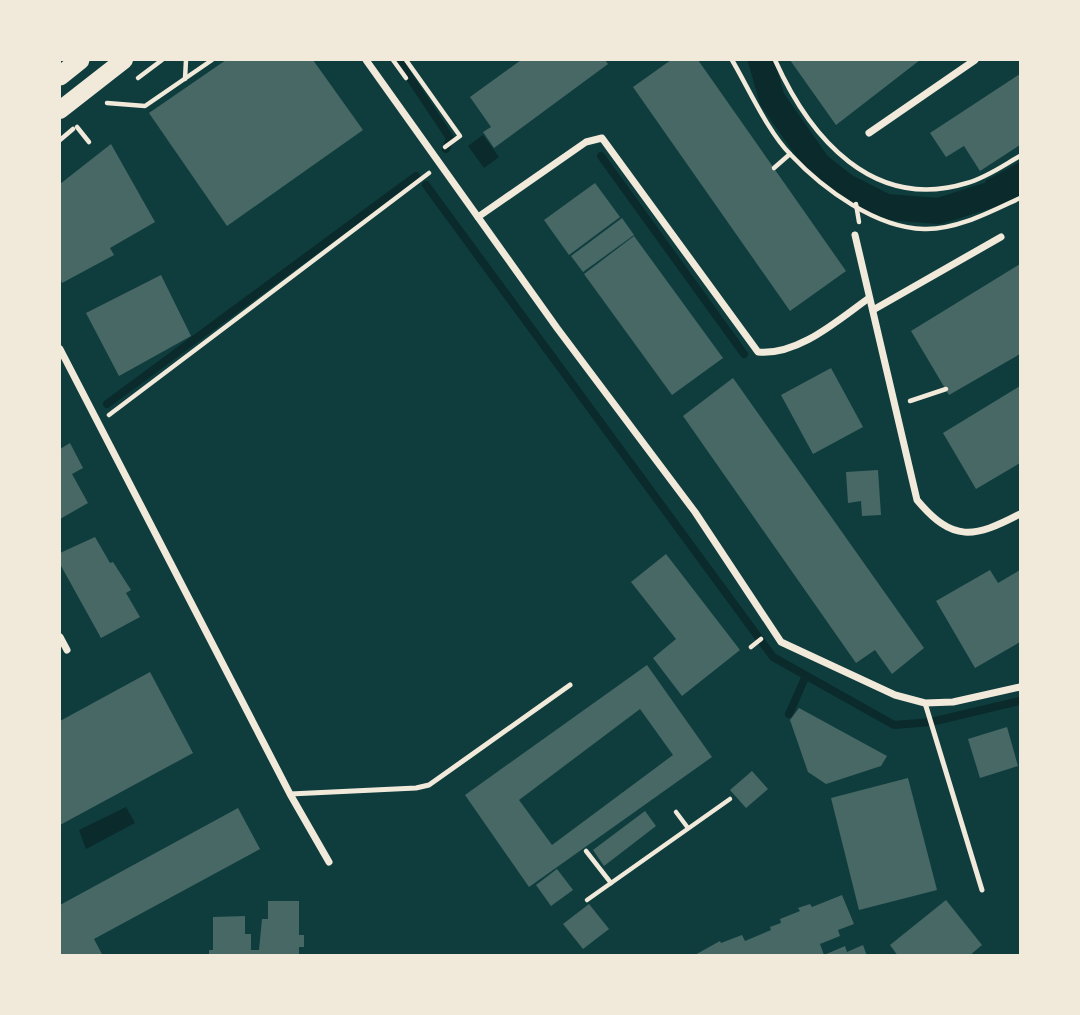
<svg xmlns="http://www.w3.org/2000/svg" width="1080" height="1015" viewBox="0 0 1080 1015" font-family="Ubuntu,sans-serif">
  <rect width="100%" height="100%" fill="#0f3d3e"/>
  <g fill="#0a2a2b">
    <path d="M483,135l16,22 -15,11 -16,-22z"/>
    <path d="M1020,162v21l-23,12 -12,-14z"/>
    <path d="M126,807l9,16 -49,26 -7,-19z"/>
  </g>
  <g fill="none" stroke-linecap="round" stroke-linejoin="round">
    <g stroke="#0a2a2b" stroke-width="8">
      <path d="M398,60l52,78 -4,11"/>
      <path d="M601,156l143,198"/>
      <path d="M426,185l347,472 121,68 37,-3 89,-21"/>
      <path d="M107,404l309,-228"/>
      <path d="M789,714l16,-36"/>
    </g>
    <path stroke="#0a2a2b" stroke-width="26" d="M761,60l11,39 46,66 27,21 41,21 53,4 57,-18 24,-12"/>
  </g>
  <g fill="#486865" fill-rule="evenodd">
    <path d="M226,60h87l50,70 -136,96 -78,-113z"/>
    <path d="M521,60h84l3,4 -114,84 -11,-16 8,-5 -21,-30z"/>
    <path d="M671,60h27l148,211 -56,40 -157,-224z"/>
    <path d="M790,60h130l-84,65z"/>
    <path d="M1020,74v71l-40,26 -16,-25 -18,11 -16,-24z"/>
    <path d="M111,144l44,78 -45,26 4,7 -52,28 -2,-6v-93z"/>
    <path d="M595,183l25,34 -51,38 -25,-35z"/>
    <path d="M622,218l12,17 -51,37 -12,-16z"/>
    <path d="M634,236l89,122 -51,37 -88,-121z"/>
    <path d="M1020,264v90l-71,41 -38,-64z"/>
    <path d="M161,275l30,61 -72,40 -33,-63z"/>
    <path d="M831,368l32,59 -50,27 -32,-59z"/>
    <path d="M733,378l191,270 -32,26 -17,-24 -19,13 -173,-247z"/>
    <path d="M1020,386v77l-44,26 -33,-56z"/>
    <path d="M70,443l13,25 -11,6 16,29 -28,16v-70z"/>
    <path d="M878,470l3,45 -19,1 -1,-15 -13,2 -2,-31z"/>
    <path d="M95,537l15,26 3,-1 18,28 -5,3 14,24 -39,21 -41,-74v-11z"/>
    <path d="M666,554l74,96 -58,46 -29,-38 23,-19 -45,-57z"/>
    <path d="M990,570l8,13 22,-13v72l-45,26 -39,-67z"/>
    <path d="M647,665l65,92 -183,130 -64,-92zM640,709l33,46 -121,90 -33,-45z"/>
    <path d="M150,672l43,81 -133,72v-104z"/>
    <path d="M799,708l88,48 -6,10 -55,18 -18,-12 -18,-52z"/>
    <path d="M1007,727l11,39 -38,12 -12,-39z"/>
    <path d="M752,771l16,18 -22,19 -16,-18z"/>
    <path d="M908,778l29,112 -78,20 -28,-112z"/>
    <path d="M238,808l22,41 -166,90 9,17h-43v-51z"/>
    <path d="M645,811l11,15 -52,40 -11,-16z"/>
    <path d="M557,869l16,21 -22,16 -15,-21z"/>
    <path d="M842,895l12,29 -16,6 2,6 -20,8 4,11 21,-9 2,6 16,-7 4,11h-174l27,-15 1,2 21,-8 3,6 26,-11 -1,-3 11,-4 -1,-4 20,-8 -2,-3 12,-4 2,3z"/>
    <path d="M946,900l36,45 -13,11h-71l-8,-11z"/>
    <path d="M268,901h31v34h5v12h-5v9h-90v-6h4v-33l32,-1v18h6v16h8l3,-31h6z"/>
    <path d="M589,904l20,25 -26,20 -20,-25z"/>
  </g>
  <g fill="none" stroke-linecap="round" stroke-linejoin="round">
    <g stroke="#f1e9da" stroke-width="4.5">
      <path d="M393,60l13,18"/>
      <path d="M406,60l54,76 -15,11"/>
      <path d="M732,60c17,29 36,72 59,95 32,34 85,73 133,74 33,1 68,-18 96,-31"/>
      <path d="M775,60c35,78 98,152 192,123 19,-5 37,-18 53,-27"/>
      <path d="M138,78l24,-18"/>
      <path d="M185,79l1,-19"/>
      <path d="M107,103l38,3 67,-46"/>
      <path d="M77,127l12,15"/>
      <path d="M60,140l13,-11"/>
      <path d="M774,168l16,-14"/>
      <path d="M856,204l3,18"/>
      <path d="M910,401l36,-12"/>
      <path d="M109,415l320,-242"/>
      <path d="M751,647l10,-8"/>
      <path d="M676,812l12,16"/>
      <path d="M586,851l25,32"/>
      <path d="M587,900l143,-101"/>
    </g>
    <g stroke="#f1e9da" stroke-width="5">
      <path d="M925,703l57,187"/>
      <path d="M290,794l126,-6 13,-3 141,-100"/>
    </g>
    <g stroke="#f1e9da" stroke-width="7">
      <path d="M366,60l191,268 138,184 86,130 114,53 30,8 28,-1 67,-15"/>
      <path d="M869,133l106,-73"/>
      <path d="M478,217l108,-75 16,-4 156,214c40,4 80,-32 111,-54"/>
      <path d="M855,235l62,265c36,43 57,38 103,14"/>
      <path d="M873,310l128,-73"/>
      <path d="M60,349l230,445 39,68"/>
      <path d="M60,637l7,13"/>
    </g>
    <path stroke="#f1e9da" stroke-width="18" d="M60,110l64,-50"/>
    <path stroke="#f1e9da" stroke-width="19" d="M60,76l20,-16"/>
  </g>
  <rect width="1080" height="1015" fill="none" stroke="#f1e9da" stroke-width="122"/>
</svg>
